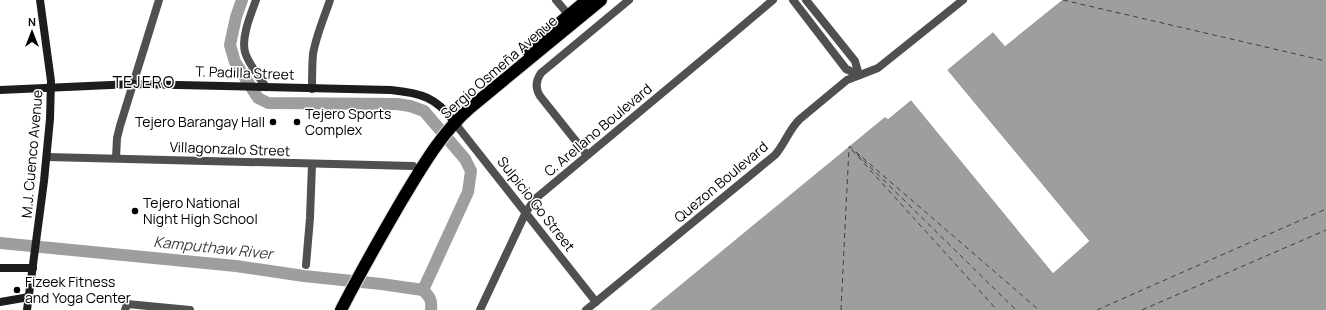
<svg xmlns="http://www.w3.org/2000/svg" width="1326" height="310" viewBox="0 0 1326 310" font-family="Manrope,sans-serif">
  <rect width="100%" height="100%" fill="#fff"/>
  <path fill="#9e9e9e" d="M1062,0h264v310h-676l235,-193 3,2 23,-19 142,173 36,-32 -142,-171 46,-38 12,14z"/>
  <path fill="#fff" d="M1059,0h3l-57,46 -12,-14 -46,38 142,171 -36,32 -142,-173 -23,19 -4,-4 4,1 22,-18h3l141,172 33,-29 -142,-171 47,-40 3,1 10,12z"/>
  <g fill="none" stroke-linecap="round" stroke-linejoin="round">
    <g stroke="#9e9e9e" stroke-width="12">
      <path d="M242,0l-6,17 -6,28 5,17 23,36 10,5 129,1 13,2 14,5 41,48 6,12 -3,21 -45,98"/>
      <path d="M0,243l236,23 68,10 77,8 42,6"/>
      <path d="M423,290c7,7 9,10 8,20"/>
    </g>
    <g stroke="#3f3f3f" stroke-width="1" stroke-dasharray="5 4" stroke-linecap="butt">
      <path d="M1063,0l263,61"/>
      <path d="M849,146l190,164"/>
      <path d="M852,150l145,160"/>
      <path d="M857,154l159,156"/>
      <path d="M841,310l8,-163"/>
      <path d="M1097,310l229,-101"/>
      <path d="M1142,310l184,-80"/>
    </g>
    <defs>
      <g id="highway">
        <path d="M527,50l60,-50"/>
        <path d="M341,310c19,-37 40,-74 61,-110 20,-33 39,-67 69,-93l130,-107"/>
      </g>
    </defs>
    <use href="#highway" stroke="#dbdbdb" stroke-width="14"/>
    <g stroke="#505050" stroke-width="8">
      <path d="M256,0c-5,14 -15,37 -11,52 3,11 14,25 21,35"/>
      <path d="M556,0l16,19"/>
      <path d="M793,0l53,69 13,6"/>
      <path d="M806,0l49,61 4,14"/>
      <path d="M312,89c0,-12 0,-23 1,-35 3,-18 11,-36 17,-54"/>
      <path d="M454,122l142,180"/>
      <path d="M587,155l-47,-59c-5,-8 -4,-16 1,-23l88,-73"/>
      <path d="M47,157l366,9"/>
      <path d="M116,158l1,-20 3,-12 39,-126"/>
      <path d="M306,265l4,-47 2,-54"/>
      <path d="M125,310l2,-6 63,6"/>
      <path d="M480,310l46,-98 9,-13 186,-155 52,-44"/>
      <path d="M586,310l189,-155c10,-11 14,-26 25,-36l47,-39 31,-12 85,-68"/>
    </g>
    <g stroke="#1d1d1d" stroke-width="8">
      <path d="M0,90l133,-6 258,6c29,3 46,7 63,32"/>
      <path d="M0,268h33"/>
      <path d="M0,302l29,-5"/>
      <path d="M27,310l17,-129 6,-62 1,-38 -11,-81"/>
    </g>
    <use href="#highway" stroke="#000" stroke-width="12"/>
  </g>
  <g fill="#000" stroke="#fff" stroke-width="1.5">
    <circle cx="273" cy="122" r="4"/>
    <circle cx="297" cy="122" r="4"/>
    <circle cx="135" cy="211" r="4"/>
    <circle cx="17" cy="290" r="4"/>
  </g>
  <g text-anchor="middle" stroke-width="3" stroke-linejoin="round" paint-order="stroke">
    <g font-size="14" fill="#000" stroke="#fff">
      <text transform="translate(499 67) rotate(-41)" y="5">Sergio Osmeña Avenue</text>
      <text transform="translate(245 73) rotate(2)" y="5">T. Padilla Street</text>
      <text transform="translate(598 130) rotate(-40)" y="5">C. Arellano Boulevard</text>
      <text transform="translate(230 149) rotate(2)" y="5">Villagonzalo Street</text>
      <text transform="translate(32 154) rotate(-85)" y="5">M.J. Cuenco Avenue</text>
      <text transform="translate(721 182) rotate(-40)" y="5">Quezon Boulevard</text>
      <text transform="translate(536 204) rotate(52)" y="5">Sulpicio Go Street</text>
    </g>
    <g font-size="14" fill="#000" stroke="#fff" text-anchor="start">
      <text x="305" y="119">Tejero Sports<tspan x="305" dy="16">Complex</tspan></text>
      <text x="265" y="127" text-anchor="end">Tejero Barangay Hall</text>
      <text x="143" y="208">Tejero National<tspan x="143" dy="16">Night High School</tspan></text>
      <text x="25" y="287">Fizeek Fitness<tspan x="25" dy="16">and Yoga Center</tspan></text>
    </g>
    <g font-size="15" font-style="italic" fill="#3f3f3f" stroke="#fff">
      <text transform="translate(213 248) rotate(6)" y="5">Kamputhaw River</text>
    </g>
    <g font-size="16" letter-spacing="1" fill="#000" stroke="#fff">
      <text x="144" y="88">TEJERO</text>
    </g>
  </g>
  <g transform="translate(32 32)" stroke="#ffffff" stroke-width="3" paint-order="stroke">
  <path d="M0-3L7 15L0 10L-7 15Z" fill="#000000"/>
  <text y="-6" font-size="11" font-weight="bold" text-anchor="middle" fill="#000000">N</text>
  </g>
</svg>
